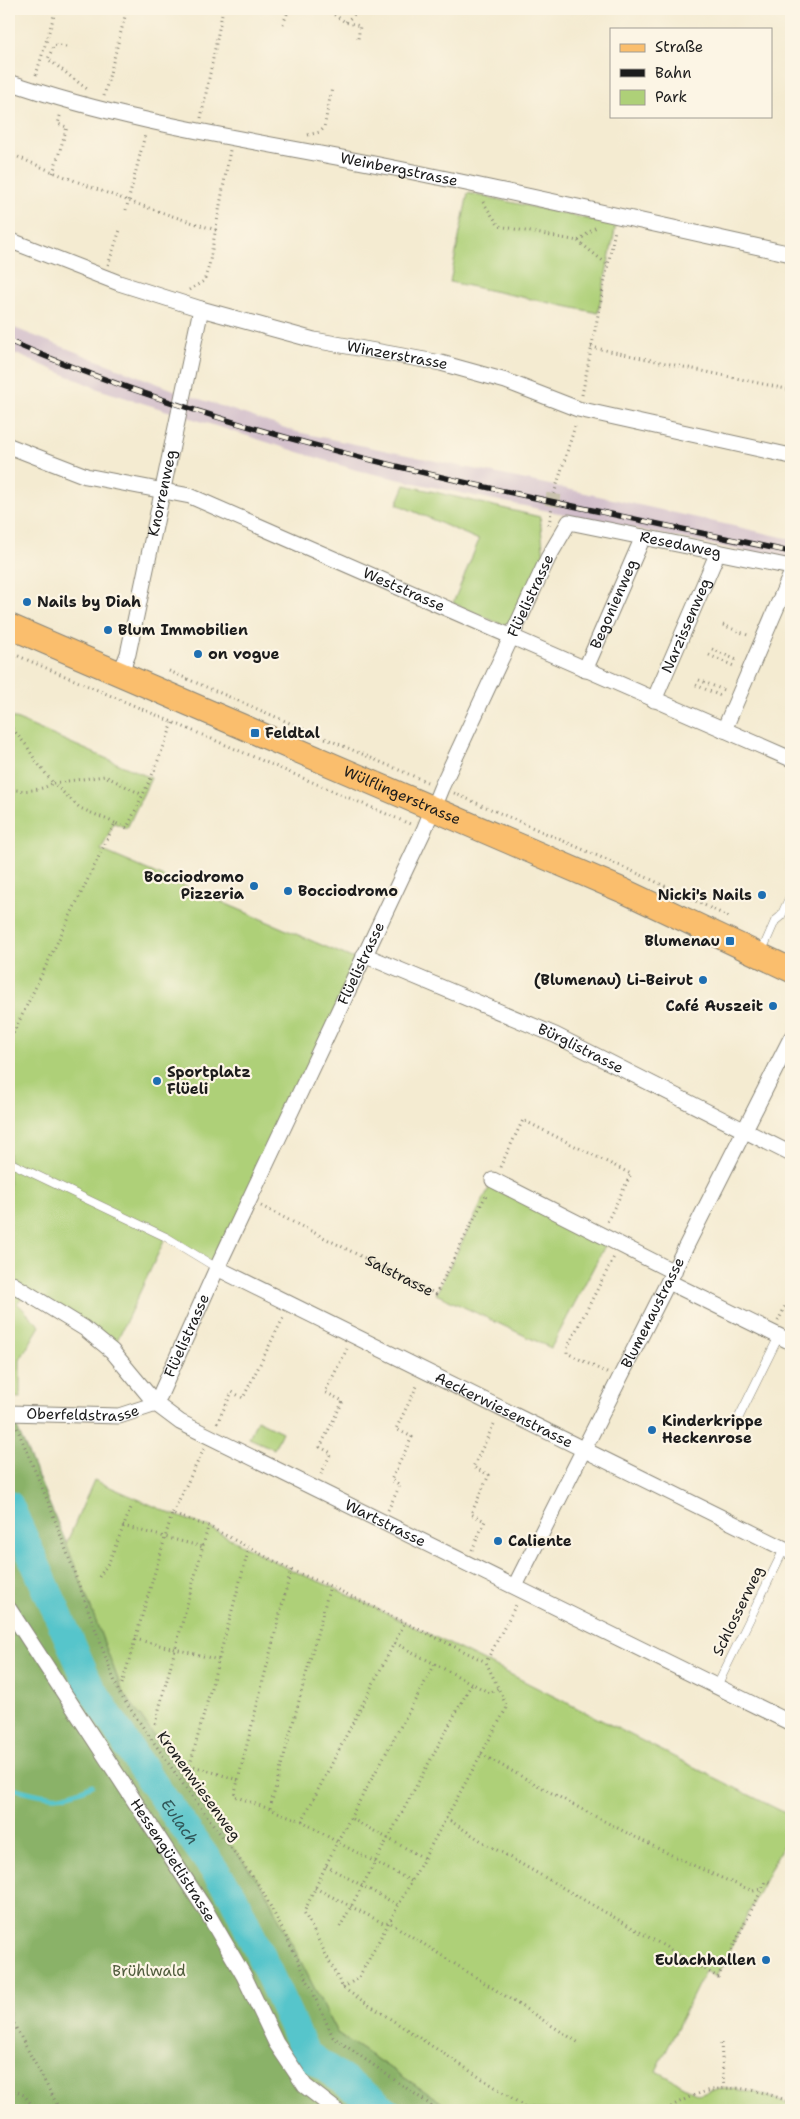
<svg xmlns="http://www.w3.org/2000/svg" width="800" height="2119" viewBox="0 0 800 2119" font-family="'Shantell Sans',sans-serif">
  <rect width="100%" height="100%" fill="#fcf5e5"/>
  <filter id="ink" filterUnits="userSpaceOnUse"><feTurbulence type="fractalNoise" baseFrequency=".02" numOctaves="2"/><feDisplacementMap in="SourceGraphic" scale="10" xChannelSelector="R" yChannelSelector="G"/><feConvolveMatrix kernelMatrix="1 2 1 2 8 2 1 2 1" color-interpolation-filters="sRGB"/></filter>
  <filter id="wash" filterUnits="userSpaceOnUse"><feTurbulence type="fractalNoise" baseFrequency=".0096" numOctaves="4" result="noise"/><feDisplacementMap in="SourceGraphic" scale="20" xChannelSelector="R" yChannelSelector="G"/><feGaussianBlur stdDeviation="1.12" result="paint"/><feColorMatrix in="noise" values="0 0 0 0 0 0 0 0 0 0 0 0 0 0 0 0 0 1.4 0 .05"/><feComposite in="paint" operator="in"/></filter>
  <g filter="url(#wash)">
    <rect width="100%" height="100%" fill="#f4ebd1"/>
    <path fill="#d1bdca" d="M9,326l170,66 118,40 248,52 246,55v22l-344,-71 -91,-20 -64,-20 -191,-60 -92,-39z"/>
    <g fill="#aed078" stroke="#65764a">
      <path d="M468,193l148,32 -18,88 -148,-31z"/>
      <path d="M405,485l135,32 4,41 -30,66 -9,2 -52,-23 26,-63 -82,-36z"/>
      <path d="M9,716l142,62 -24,50 -13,-5 -13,27 260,112 -144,306 -51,-31 -54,114 -103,-69z"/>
      <path d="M493,1180l115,60 -57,108 -115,-54z"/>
      <path d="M9,1287l13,11 -5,5 23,23 -20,34v38l-11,-1z"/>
      <path d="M257,1420l25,12 -8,17 -25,-11z"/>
      <path d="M94,1480l78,34 36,13 83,43 39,16 156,76 305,154v13l-75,148 -11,-6 -49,100 42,23 13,-4 26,-2v3l17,1 37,12v6h-338l-116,-77 -73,-144 -40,-53 -102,-146 -56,-146z"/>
    </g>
    <path fill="#8ab268" stroke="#536742" d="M9,1419l6,4 52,122 55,145 102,146 40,53 73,144 116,77h-444z"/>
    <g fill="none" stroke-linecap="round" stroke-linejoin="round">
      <g stroke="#57c5cb" stroke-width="5">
        <path d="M128,1762l7,-4"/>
        <path d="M9,1787c35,9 48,16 83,-2"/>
      </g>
      <path stroke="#57c5cb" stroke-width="29" id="s1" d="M9,1505l80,179 46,74 98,138 73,158 80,56"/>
    </g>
  </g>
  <g filter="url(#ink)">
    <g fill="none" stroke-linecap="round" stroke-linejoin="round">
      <path stroke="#c9c2ad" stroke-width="15" stroke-dasharray="15 8" stroke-linecap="butt" d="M552,506l2,-12"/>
      <defs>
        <g id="service">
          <path d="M761,953l14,-32 6,-5 10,-22"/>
          <path d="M9,1162l157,75 51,31"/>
          <path d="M738,1419l41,-83"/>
          <path d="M717,1686l67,-137"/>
        </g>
        <g id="minor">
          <path id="s3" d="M9,82c124,43 256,60 385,86 132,27 265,57 397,86"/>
          <path id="s4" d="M9,240l110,43 82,26 113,31 127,23 65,18 72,28 213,47"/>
          <path id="s5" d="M9,446l77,30 104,20 601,263"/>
          <path id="s6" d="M585,670l58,-133"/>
          <path id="s7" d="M120,674l8,-20 73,-345"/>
          <path id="s8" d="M654,700l64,-148"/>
          <path d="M724,730l67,-156"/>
          <path id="s9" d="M364,955l191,80 236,119"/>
          <path d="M493,1180l181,92"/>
          <path id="s10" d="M217,1268l574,284"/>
          <path id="s11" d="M9,1282l75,46 28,23 44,53 24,18 611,301"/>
          <path d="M669,1282l122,60"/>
          <path id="s12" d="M156,1404l61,-136 207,-438 17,-42 107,-230 21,-36 222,45"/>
          <path id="s13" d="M9,1413l110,3 37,-12"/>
          <path id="s14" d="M515,1586l276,-548"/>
          <path id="s15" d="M9,1609l196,300 39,67 32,67 29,43 31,24"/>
        </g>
        <g id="primary">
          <path id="s16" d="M9,626l615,265 167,79"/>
        </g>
      </defs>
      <use href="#service" stroke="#888476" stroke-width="9"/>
      <use href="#minor" stroke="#888476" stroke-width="17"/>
      <use href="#primary" stroke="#888476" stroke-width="26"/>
      <g stroke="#888476" stroke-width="3" stroke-dasharray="1 4" stroke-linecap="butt">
        <path d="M326,9l19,13 15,4 -2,13"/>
        <path d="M346,22l14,-13"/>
        <path d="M283,24l6,-15"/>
        <path d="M66,47l-12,-2 -6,14 39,30"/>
        <path d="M36,75l20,-66"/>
        <path d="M104,96l23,-87"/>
        <path d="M201,118l22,-109"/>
        <path d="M308,135l12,-3 4,-4 8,-40"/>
        <path d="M9,153c67,30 136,55 207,77"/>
        <path d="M53,173l14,-46 -9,-3 3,-12"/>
        <path d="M483,202l16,24 79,15 18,-14"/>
        <path d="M126,210l19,-75"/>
        <path d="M578,241l30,24"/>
        <path d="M108,265l12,-35"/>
        <path d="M189,290l15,-9 5,-15 21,-116"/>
        <path d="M591,347l200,43"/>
        <path d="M582,395l33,-165"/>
        <path d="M554,494l22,-71"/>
        <path d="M549,525l3,-19"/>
        <path d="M723,625l27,11"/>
        <path d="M712,649l27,12"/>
        <path d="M9,652l401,172"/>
        <path d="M709,655l27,12"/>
        <path d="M169,671l258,111"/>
        <path d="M699,680l27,11"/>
        <path d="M696,685l27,12"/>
        <path d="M9,725l18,21 8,14 18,23c-13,8 -28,9 -44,6"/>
        <path d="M454,793l194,85 83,40"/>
        <path d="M115,823l-35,-15 -27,-25 52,-7 38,19"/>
        <path d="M9,1042l106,-219 12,5 24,-50 22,-55"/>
        <path d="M500,1167l23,-47 108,54 -24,48"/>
        <path id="s2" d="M261,1206l175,88 51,-101"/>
        <path d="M791,1272l-3,6 3,2"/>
        <path d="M778,1321l13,-27"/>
        <path d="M607,1373l-40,-20v-5l47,-91"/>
        <path d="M217,1423l15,-31 11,6 40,-80"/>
        <path d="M17,1428l32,76 70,189 69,98 73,97 37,72 35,77 105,73"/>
        <path d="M204,1449l-32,65 36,12 83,44 39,16 156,76"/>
        <path d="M321,1474l10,-21 -11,-6 23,-46 -18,-9 22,-43"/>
        <path d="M388,1510l12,-25 -9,-5 21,-43 -16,-8 22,-45"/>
        <path d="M123,1526l80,21"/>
        <path d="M472,1550l13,-29 -14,-7 18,-39 -16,-8 22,-45"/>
        <path d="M291,1570l-57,226 68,25 35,21 -33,70 39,76 187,122"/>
        <path d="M99,1577l10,-15 22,-54"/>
        <path d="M135,1639l84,21"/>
        <path d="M395,1643l95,50 8,-5"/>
        <path d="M122,1684l50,-170"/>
        <path d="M155,1724l53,-197"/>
        <path d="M481,1754c89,49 177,99 272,137l8,-2"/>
        <path d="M238,1780l-48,-15 59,-217"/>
        <path d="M270,1808l60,-222"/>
        <path d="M446,1818l37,24 235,135 48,-96 7,2"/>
        <path d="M352,1819l72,39"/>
        <path d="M302,1821l102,-197"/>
        <path d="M326,1866l72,39"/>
        <path d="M411,1881l-74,-39 98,-178"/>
        <path d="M315,1888l68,35 6,-1 190,121"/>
        <path d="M340,1927l132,-244"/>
        <path d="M343,1988l16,-11 148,-270 -21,-45 31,-59"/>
        <path d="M9,2015l51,95"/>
        <path d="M721,2043l3,45"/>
        <path d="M9,2088l15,7 12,15"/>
        <path d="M667,2110c7,-6 15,-9 23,-13 38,-16 65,-8 101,5"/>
      </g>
      <use href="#service" stroke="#fff" stroke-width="8"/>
      <use href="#minor" stroke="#fff" stroke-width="15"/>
      <use href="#primary" stroke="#fabe6d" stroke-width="24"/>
      <defs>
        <path id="rail" d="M9,341c249,108 518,154 782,211"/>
      </defs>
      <use href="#rail" stroke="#1c1c1c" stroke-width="5.5"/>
      <use href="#rail" stroke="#fcf5e5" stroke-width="4" stroke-dasharray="11" stroke-linecap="butt"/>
    </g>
  </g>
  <g fill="#1f6fb2" stroke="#fcf5e5" stroke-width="2">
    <circle cx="27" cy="602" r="5"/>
    <circle cx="108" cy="630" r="5"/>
    <circle cx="198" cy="654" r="5"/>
    <rect x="250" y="728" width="10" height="10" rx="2.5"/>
    <circle cx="254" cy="886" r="5"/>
    <circle cx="288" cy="891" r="5"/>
    <circle cx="762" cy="895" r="5"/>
    <rect x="725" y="936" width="10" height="10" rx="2.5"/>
    <circle cx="703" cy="980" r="5"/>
    <circle cx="773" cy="1006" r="5"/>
    <circle cx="157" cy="1081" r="5"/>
    <circle cx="652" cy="1430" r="5"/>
    <circle cx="498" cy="1541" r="5"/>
    <circle cx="766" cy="1960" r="5"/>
  </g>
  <g text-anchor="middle" stroke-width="4.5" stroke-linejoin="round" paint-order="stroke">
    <g font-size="15" fill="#1c1c1c" stroke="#fcf5e5">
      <text dy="5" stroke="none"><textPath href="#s3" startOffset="400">Weinbergstrasse</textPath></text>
      <text dy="5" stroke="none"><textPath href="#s4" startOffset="406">Winzerstrasse</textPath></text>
      <text dy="5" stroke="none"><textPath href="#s7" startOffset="186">Knorrenweg</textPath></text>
      <text dy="5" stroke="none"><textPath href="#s12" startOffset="1088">Resedaweg</textPath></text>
      <text dy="5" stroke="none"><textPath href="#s5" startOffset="422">Weststrasse</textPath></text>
      <text dy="5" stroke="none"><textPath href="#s12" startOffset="891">Flüelistrasse</textPath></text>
      <text dy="5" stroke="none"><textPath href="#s6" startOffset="72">Begonienweg</textPath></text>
      <text dy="5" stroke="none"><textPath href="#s8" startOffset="81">Narzissenweg</textPath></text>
      <text dy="5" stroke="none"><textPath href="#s16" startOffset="428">Wülflingerstrasse</textPath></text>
      <text dy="5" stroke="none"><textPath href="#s12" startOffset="486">Flüelistrasse</textPath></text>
      <text dy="5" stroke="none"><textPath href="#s9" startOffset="236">Bürglistrasse</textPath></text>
      <text dy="5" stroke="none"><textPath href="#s2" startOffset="155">Salstrasse</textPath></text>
      <text dy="5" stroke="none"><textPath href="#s14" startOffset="306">Blumenaustrasse</textPath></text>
      <text dy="5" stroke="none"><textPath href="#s12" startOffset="75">Flüelistrasse</textPath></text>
      <text dy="5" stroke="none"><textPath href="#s10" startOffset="320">Aeckerwiesenstrasse</textPath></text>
      <text dy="5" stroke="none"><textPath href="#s13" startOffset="74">Oberfeldstrasse</textPath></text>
      <text dy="5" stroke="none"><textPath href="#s11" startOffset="452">Wartstrasse</textPath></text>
      <text transform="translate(738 1611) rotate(-64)" y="5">Schlosserweg</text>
      <text transform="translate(199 1786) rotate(54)" y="5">Kronenwiesenweg</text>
      <text dy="5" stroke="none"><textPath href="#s15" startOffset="300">Hessengüetlistrasse</textPath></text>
    </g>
    <g font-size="15" font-weight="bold" fill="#1c1c1c" stroke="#fcf5e5" text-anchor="start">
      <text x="37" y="607">Nails by Diah</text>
      <text x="118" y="635">Blum Immobilien</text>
      <text x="208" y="659">on vogue</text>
      <text x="265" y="738">Feldtal</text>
      <text x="244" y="882" text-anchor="end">Bocciodromo<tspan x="244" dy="17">Pizzeria</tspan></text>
      <text x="298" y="896">Bocciodromo</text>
      <text x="752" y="900" text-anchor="end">Nicki's Nails</text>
      <text x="720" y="946" text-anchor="end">Blumenau</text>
      <text x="693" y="985" text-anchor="end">(Blumenau) Li-Beirut</text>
      <text x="763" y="1011" text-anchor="end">Café Auszeit</text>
      <text x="167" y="1077">Sportplatz<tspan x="167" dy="17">Flüeli</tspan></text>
      <text x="662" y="1426">Kinderkrippe<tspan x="662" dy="17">Heckenrose</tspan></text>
      <text x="508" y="1546">Caliente</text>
      <text x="756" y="1965" text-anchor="end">Eulachhallen</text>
    </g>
    <g font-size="15" fill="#4f5b3c" stroke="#fcf5e5">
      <text x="149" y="1976">Brühlwald</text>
    </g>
    <g font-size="16" font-style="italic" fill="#315759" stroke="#fcf5e5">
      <text dy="6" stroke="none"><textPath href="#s1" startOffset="361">Eulach</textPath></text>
    </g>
  </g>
  <rect width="800" height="2119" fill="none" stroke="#fcf5e5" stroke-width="30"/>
  <rect x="610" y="28" width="162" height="90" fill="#fcf5e5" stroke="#a29e95"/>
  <rect x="620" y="44" width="25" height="8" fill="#fabe6d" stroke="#a29e95"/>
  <text x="655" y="52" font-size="15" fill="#1c1c1c">Straße</text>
  <rect x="620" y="69" width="25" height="8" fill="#1c1c1c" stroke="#a29e95"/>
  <text x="655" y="78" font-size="15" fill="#1c1c1c">Bahn</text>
  <rect x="620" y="90" width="25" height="15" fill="#aed078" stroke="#a29e95"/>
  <text x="655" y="102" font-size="15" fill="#1c1c1c">Park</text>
</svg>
